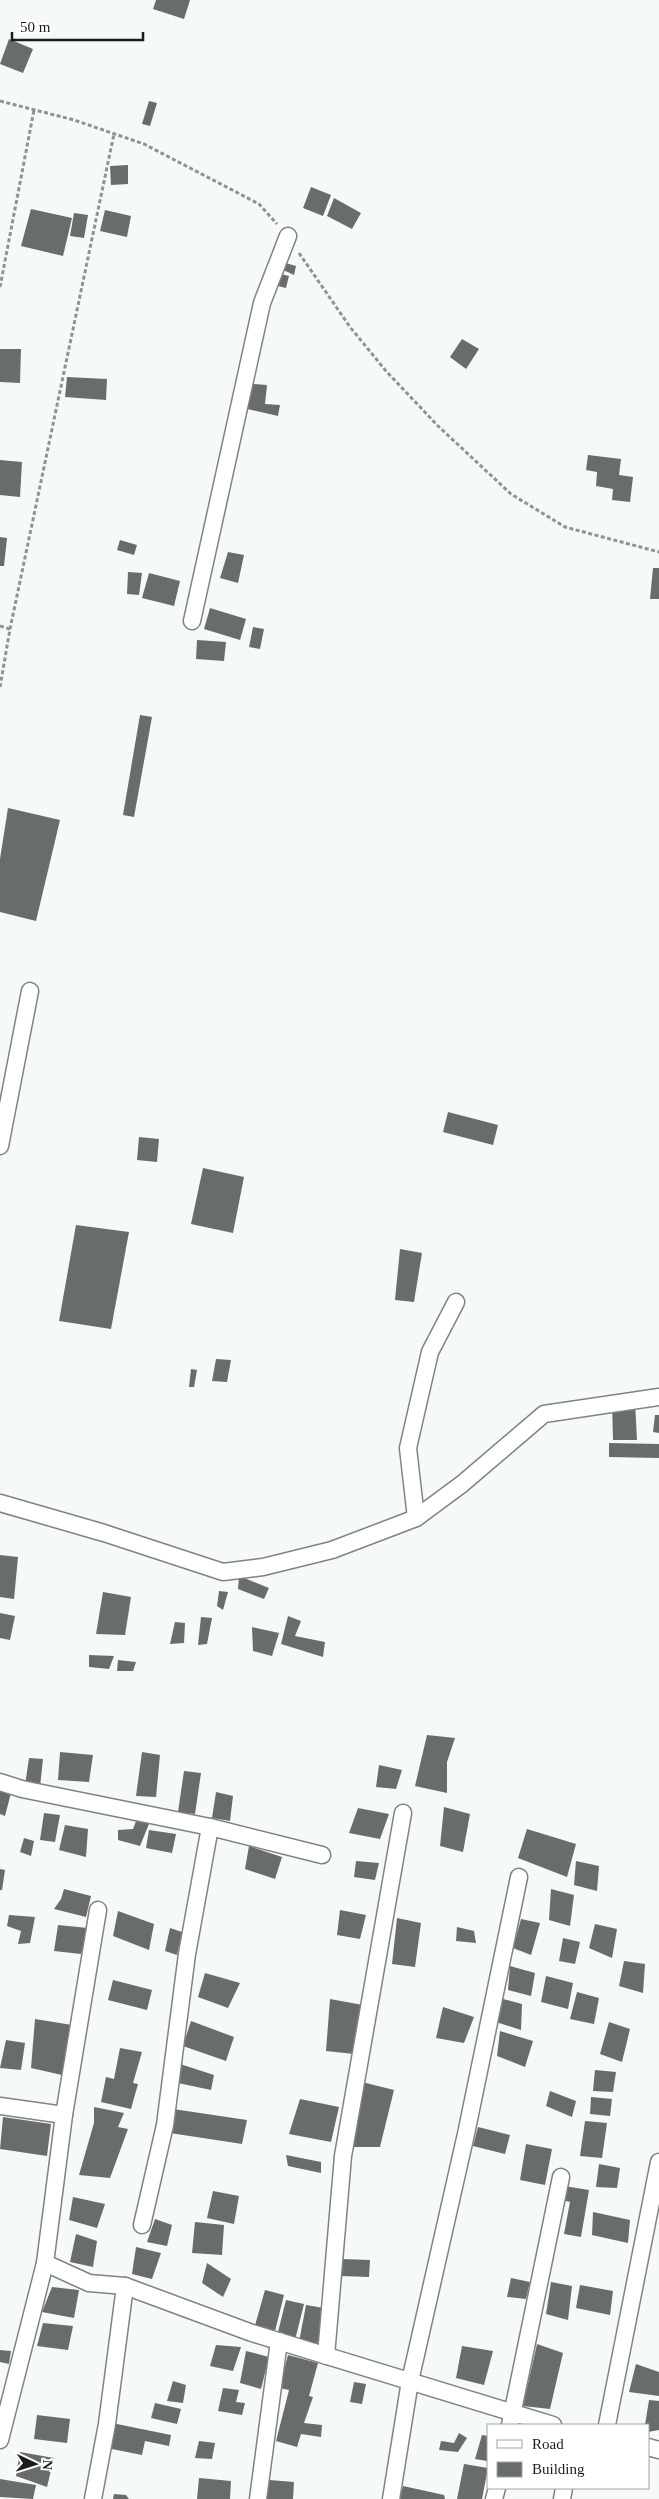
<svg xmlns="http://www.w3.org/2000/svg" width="659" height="2499" viewBox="0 0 659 2499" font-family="Georgia,serif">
  <rect width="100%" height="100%" fill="#f6faf6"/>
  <g fill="#696d6a">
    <path d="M156,0h34l-6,19 -31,-10z"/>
    <path d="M9,39l24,10 -10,24 -23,-9z"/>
    <path d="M149,101l8,2 -7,23 -8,-2z"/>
    <path d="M128,165v19l-17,1 -1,-19z"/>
    <path d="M311,187l20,8 -8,21 -20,-8z"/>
    <path d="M334,198l27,15 -9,16 -25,-13z"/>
    <path d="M31,209l41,9 -9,38 -42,-10z"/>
    <path d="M105,210l26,6 -4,21 -27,-6z"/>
    <path d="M74,213l14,2 -4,23 -14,-2z"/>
    <path d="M282,262l14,4 -2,9 -13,-6z"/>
    <path d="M281,274l8,2 -3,12 -8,-2z"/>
    <path d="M462,339l17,10 -13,20 -16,-12z"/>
    <path d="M0,349h21l-1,34 -20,-1z"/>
    <path d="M67,377l40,2 -1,21 -41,-3z"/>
    <path d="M253,384l14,1 -2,19 15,1 -2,11 -31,-7z"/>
    <path d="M588,455l33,4 -2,16 14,2 -3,25 -18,-2 1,-11 -17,-3 1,-14 -11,-2z"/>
    <path d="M0,460l22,2 -2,35 -20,-2z"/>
    <path d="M0,537l7,1 -3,28h-4z"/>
    <path d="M120,540l17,5 -3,10 -17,-5z"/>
    <path d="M228,552l16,3 -6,28 -18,-5z"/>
    <path d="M653,568h6v31h-9z"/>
    <path d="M128,572l14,1 -3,22 -12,-1z"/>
    <path d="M149,573l31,8 -6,25 -32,-8z"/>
    <path d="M210,608l36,11 -6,21 -36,-11z"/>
    <path d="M253,627l11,2 -4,20 -11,-2z"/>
    <path d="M197,640l29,2 -2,19 -28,-2z"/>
    <path d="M140,715l12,2 -18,100 -11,-2z"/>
    <path d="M8,808l52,12 -24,101 -36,-9v-53z"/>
    <path d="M448,1112l50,13 -5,20 -50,-13z"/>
    <path d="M139,1137l20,2 -2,23 -20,-2z"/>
    <path d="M203,1168l41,9 -11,56 -42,-9z"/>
    <path d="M76,1225l53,7 -18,97 -52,-8z"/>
    <path d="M400,1249l22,4 -8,49 -19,-2z"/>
    <path d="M216,1359l15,1 -4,22 -15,-1z"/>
    <path d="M191,1369l6,1 -3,17h-5z"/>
    <path d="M612,1402h23l2,38h-24z"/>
    <path d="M655,1415h4v18l-6,-1z"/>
    <path d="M609,1443l50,1v14l-50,-1z"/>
    <path d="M0,1555l18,2 -4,42 -14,-2z"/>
    <path d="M239,1576l30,12 -5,11 -26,-10z"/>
    <path d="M219,1591l9,1 -5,18 -6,-4z"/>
    <path d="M103,1592l28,5 -6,38 -29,-1z"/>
    <path d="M0,1613l15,3 -5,24 -10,-2z"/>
    <path d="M288,1616l13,5 -6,15 30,6 -2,15 -42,-13z"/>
    <path d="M201,1617l11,1 -5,26 -9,1z"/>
    <path d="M175,1622l10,1 -1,20 -14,1z"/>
    <path d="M252,1627l27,6 -7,23 -19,-5z"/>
    <path d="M89,1655l25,1 -5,13 -20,-2z"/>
    <path d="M118,1660l18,2 -3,9h-16z"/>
    <path d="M427,1735l28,3 -8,24v31l-32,-7z"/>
    <path d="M60,1752l33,3 -4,27 -31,-2z"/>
    <path d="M142,1752l18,3 -4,42 -20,-1z"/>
    <path d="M29,1758l14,1 -3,28 -15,-2z"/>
    <path d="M379,1765l23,5 -6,19 -20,-2z"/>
    <path d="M184,1771l17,2 -6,41 -17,-2z"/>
    <path d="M0,1790l11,3 -6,23 -5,-2z"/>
    <path d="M216,1792l17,4 -3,25 -18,-3z"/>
    <path d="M444,1807l26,7 -7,38 -23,-6z"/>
    <path d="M358,1808l31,6 -9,25 -31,-6z"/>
    <path d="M44,1813l16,2 -5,27 -15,-2z"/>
    <path d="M138,1816l13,3 -11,27 -22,-6v-10l15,-1z"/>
    <path d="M65,1825l23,4 -2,28 -27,-7z"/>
    <path d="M527,1829l49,15 -9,33 -49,-19z"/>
    <path d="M149,1830l27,4 -4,19 -26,-5z"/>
    <path d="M24,1838l10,3 -3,15 -11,-4z"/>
    <path d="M249,1846l33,11 -7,22 -30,-10z"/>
    <path d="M356,1861l23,2 -4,17 -21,-3z"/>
    <path d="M576,1861l23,5 -2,25 -23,-6z"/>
    <path d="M0,1869l5,1 -3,20h-2z"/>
    <path d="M64,1889l27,7 -5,21 -32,-8 7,-10z"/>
    <path d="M551,1889l23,6 -4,31 -21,-6z"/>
    <path d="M340,1910l26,5 -6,24 -23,-4z"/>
    <path d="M118,1911l36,13 -5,26 -36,-14z"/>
    <path d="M9,1915l26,2 -5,26 -12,1 3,-13 -14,-5z"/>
    <path d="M397,1918l24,5 -6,44 -23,-3z"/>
    <path d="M521,1919l19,4 -9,32 -18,-7z"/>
    <path d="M595,1924l22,5 -5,29 -23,-10z"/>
    <path d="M58,1925l30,3 -7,26 -27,-3z"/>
    <path d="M457,1927l17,4 2,12 -20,-2z"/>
    <path d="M170,1928l12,4 -5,23 -12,-4z"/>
    <path d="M563,1938l17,4 -5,22 -16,-3z"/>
    <path d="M624,1961l21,3 -2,29 -24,-7z"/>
    <path d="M510,1966l25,7 -4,23 -23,-6z"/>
    <path d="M205,1973l35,10 -12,25 -30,-11z"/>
    <path d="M546,1976l27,7 -5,26 -27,-7z"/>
    <path d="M113,1980l39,10 -5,20 -39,-10z"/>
    <path d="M577,1992l22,6 -5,26 -24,-5z"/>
    <path d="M499,1998l23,6 -1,26 -25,-8z"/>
    <path d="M330,1999l33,6 -9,49 -28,-3z"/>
    <path d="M443,2007l31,10 -10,26 -28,-5z"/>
    <path d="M35,2019l37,6 -10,50 -31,-7z"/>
    <path d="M191,2021l43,16 -8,24 -43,-15z"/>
    <path d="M609,2022l21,7 -8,33 -22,-8z"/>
    <path d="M500,2031l33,10 -8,26 -28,-11z"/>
    <path d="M6,2040l19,3 -4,27 -21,-2z"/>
    <path d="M120,2048l22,4 -9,31 5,1 -7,25 -30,-7 5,-25 8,2z"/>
    <path d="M180,2064l34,11 -3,15 -33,-7z"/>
    <path d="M595,2070l21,2 -3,20 -20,-1z"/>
    <path d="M362,2082l32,8 -14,57h-29z"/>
    <path d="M550,2091l26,10 -4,16 -26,-11z"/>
    <path d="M591,2097l21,2 -2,17 -20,-2z"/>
    <path d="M300,2099l39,8 -8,35 -42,-8z"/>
    <path d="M94,2107l30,6 -6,14 10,2 -18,49 -31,-3 15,-52z"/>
    <path d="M173,2109l74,11 -5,24 -72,-11z"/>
    <path d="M3,2117l48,7 -4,32 -47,-7z"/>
    <path d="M585,2121l22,2 -5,35 -22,-2z"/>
    <path d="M478,2127l32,8 -5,19 -32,-8z"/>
    <path d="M526,2144l26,5 -7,36 -25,-5z"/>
    <path d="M286,2155l35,7v11l-33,-7z"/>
    <path d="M599,2164l21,4 -3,20 -21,-1z"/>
    <path d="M564,2186l25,4 -8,47 -17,-3 6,-32 -8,-2z"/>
    <path d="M213,2191l26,5 -5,28 -27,-6z"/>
    <path d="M73,2197l32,7 -8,24 -28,-8z"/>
    <path d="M593,2212l37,8 -2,23 -36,-8z"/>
    <path d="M155,2219l17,6 -5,21 -20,-4z"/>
    <path d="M195,2222l29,3 -2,30 -30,-2z"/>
    <path d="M76,2234l21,7 -4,26 -23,-5z"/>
    <path d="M136,2247l25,6 -9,26 -20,-5z"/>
    <path d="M342,2259l28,1 -1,17 -28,-1z"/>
    <path d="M207,2263l24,16 -8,18 -21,-14z"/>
    <path d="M511,2278l19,4 -4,17 -19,-2z"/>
    <path d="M551,2282l21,4 -4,34 -22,-6z"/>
    <path d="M580,2285l33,6 -3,24 -34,-7z"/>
    <path d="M52,2287l27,3 -5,28 -32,-6z"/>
    <path d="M265,2290l19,5 -10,40 -20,-6z"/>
    <path d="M286,2300l18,4 -9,36 -18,-4z"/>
    <path d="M306,2305l18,3 -7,38 -18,-4z"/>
    <path d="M43,2323l30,3 -5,24 -31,-4z"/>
    <path d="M537,2344l26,9 -13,56 -27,-3z"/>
    <path d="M216,2345l25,2 -8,24 -23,-5z"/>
    <path d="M462,2346l31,5 -9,34 -28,-7z"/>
    <path d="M0,2350l11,1 -2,13 -9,-2z"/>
    <path d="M246,2351l23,6 -8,32 -21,-6z"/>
    <path d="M288,2355l30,8 -9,33 4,1 -9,26 18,2 -1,12 -20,-3 -4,13 -21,-6 13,-51 -10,-2z"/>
    <path d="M636,2364l23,8v24l-30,-4z"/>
    <path d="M173,2381l13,4 -3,18 -16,-2z"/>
    <path d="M354,2382l12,2 -4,20 -12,-2z"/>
    <path d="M223,2388l16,2 -3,12 9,1 -3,12 -24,-4z"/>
    <path d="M649,2400l10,1v29l-11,2v-7h-3z"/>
    <path d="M155,2403l26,6 -4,15 -26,-6z"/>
    <path d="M37,2415l33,4 -3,24 -33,-4z"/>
    <path d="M112,2423l59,12 -2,11 -24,-5 -3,14 -35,-7z"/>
    <path d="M459,2433l8,5 -9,14 -19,-2 2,-9 13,2z"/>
    <path d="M482,2435l6,1 -1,25 -12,-2z"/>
    <path d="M199,2441l16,2 -3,16 -17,-1z"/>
    <path d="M20,2452l34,6 -7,29 -31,-11z"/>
    <path d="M464,2464l24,4 -6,31h-25z"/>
    <path d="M199,2478l32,3 -1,18h-33z"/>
    <path d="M0,2479l36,6 -3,14 -33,-2z"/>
    <path d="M269,2480l25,2 -1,17h-28z"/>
    <path d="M403,2486l41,9 1,4h-45z"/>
    <path d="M114,2494l12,1 3,4h-16z"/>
  </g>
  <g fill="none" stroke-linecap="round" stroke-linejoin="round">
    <defs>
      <g id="minor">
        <path d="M192,621l70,-318 26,-67"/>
        <path d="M0,1146l30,-155"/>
        <path d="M0,1503l104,30 119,39 40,-5 69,-17 84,-32 46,-34 82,-70 115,-17"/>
        <path d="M416,1518l-8,-70 22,-96 26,-50"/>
        <path d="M0,1782l22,7 188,38 112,28"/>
        <path d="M98,1910l-34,205 -19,148 44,20 36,3 127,47 301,92"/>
        <path d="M0,2106l64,9"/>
        <path d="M142,2225l23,-100 22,-171 23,-127"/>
        <path d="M326,2356l17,-200 60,-343"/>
        <path d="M510,2425l51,-248"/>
        <path d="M607,2425l52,-263"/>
        <path d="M0,2440l45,-177"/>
        <path d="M648,2447l11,3"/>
        <path d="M93,2499l14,-75 18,-138"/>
        <path d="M258,2499l21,-158"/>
        <path d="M391,2499l19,-118 56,-247 53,-257"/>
        <path d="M494,2499l3,-11"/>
        <path d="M562,2499l2,-11"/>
      </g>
    </defs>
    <use href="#minor" stroke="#808380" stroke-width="19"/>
    <g stroke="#909390" stroke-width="3" stroke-dasharray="4 2.5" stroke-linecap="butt">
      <path d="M0,101l74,19 70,24 115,60 18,20"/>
      <path d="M299,253l51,74 36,44 52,55 73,68 54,33 94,25"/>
      <path d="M0,287l34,-177"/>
      <path d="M0,626l10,3"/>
      <path d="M0,687l10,-58 104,-495"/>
    </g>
    <use href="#minor" stroke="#fff" stroke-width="16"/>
  </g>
  <rect x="487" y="2424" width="162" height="65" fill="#ffffff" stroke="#a4a4a4"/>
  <rect x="497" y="2440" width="25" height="8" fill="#ffffff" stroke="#a4a4a4"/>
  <text x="532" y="2449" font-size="15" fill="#1b1c1b">Road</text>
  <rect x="497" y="2462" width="25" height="15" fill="#696d6a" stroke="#a4a4a4"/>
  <text x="532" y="2474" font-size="15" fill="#1b1c1b">Building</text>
  <g transform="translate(35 2464) rotate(94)" stroke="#ffffff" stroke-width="4" paint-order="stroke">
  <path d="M0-4L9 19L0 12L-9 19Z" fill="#1b1c1b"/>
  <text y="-8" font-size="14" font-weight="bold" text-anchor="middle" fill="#1b1c1b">N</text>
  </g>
  <path d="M12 32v8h131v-8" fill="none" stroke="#1b1c1b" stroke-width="2.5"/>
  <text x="20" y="32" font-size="15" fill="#1b1c1b" stroke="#ffffff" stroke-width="4" paint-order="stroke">50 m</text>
</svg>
